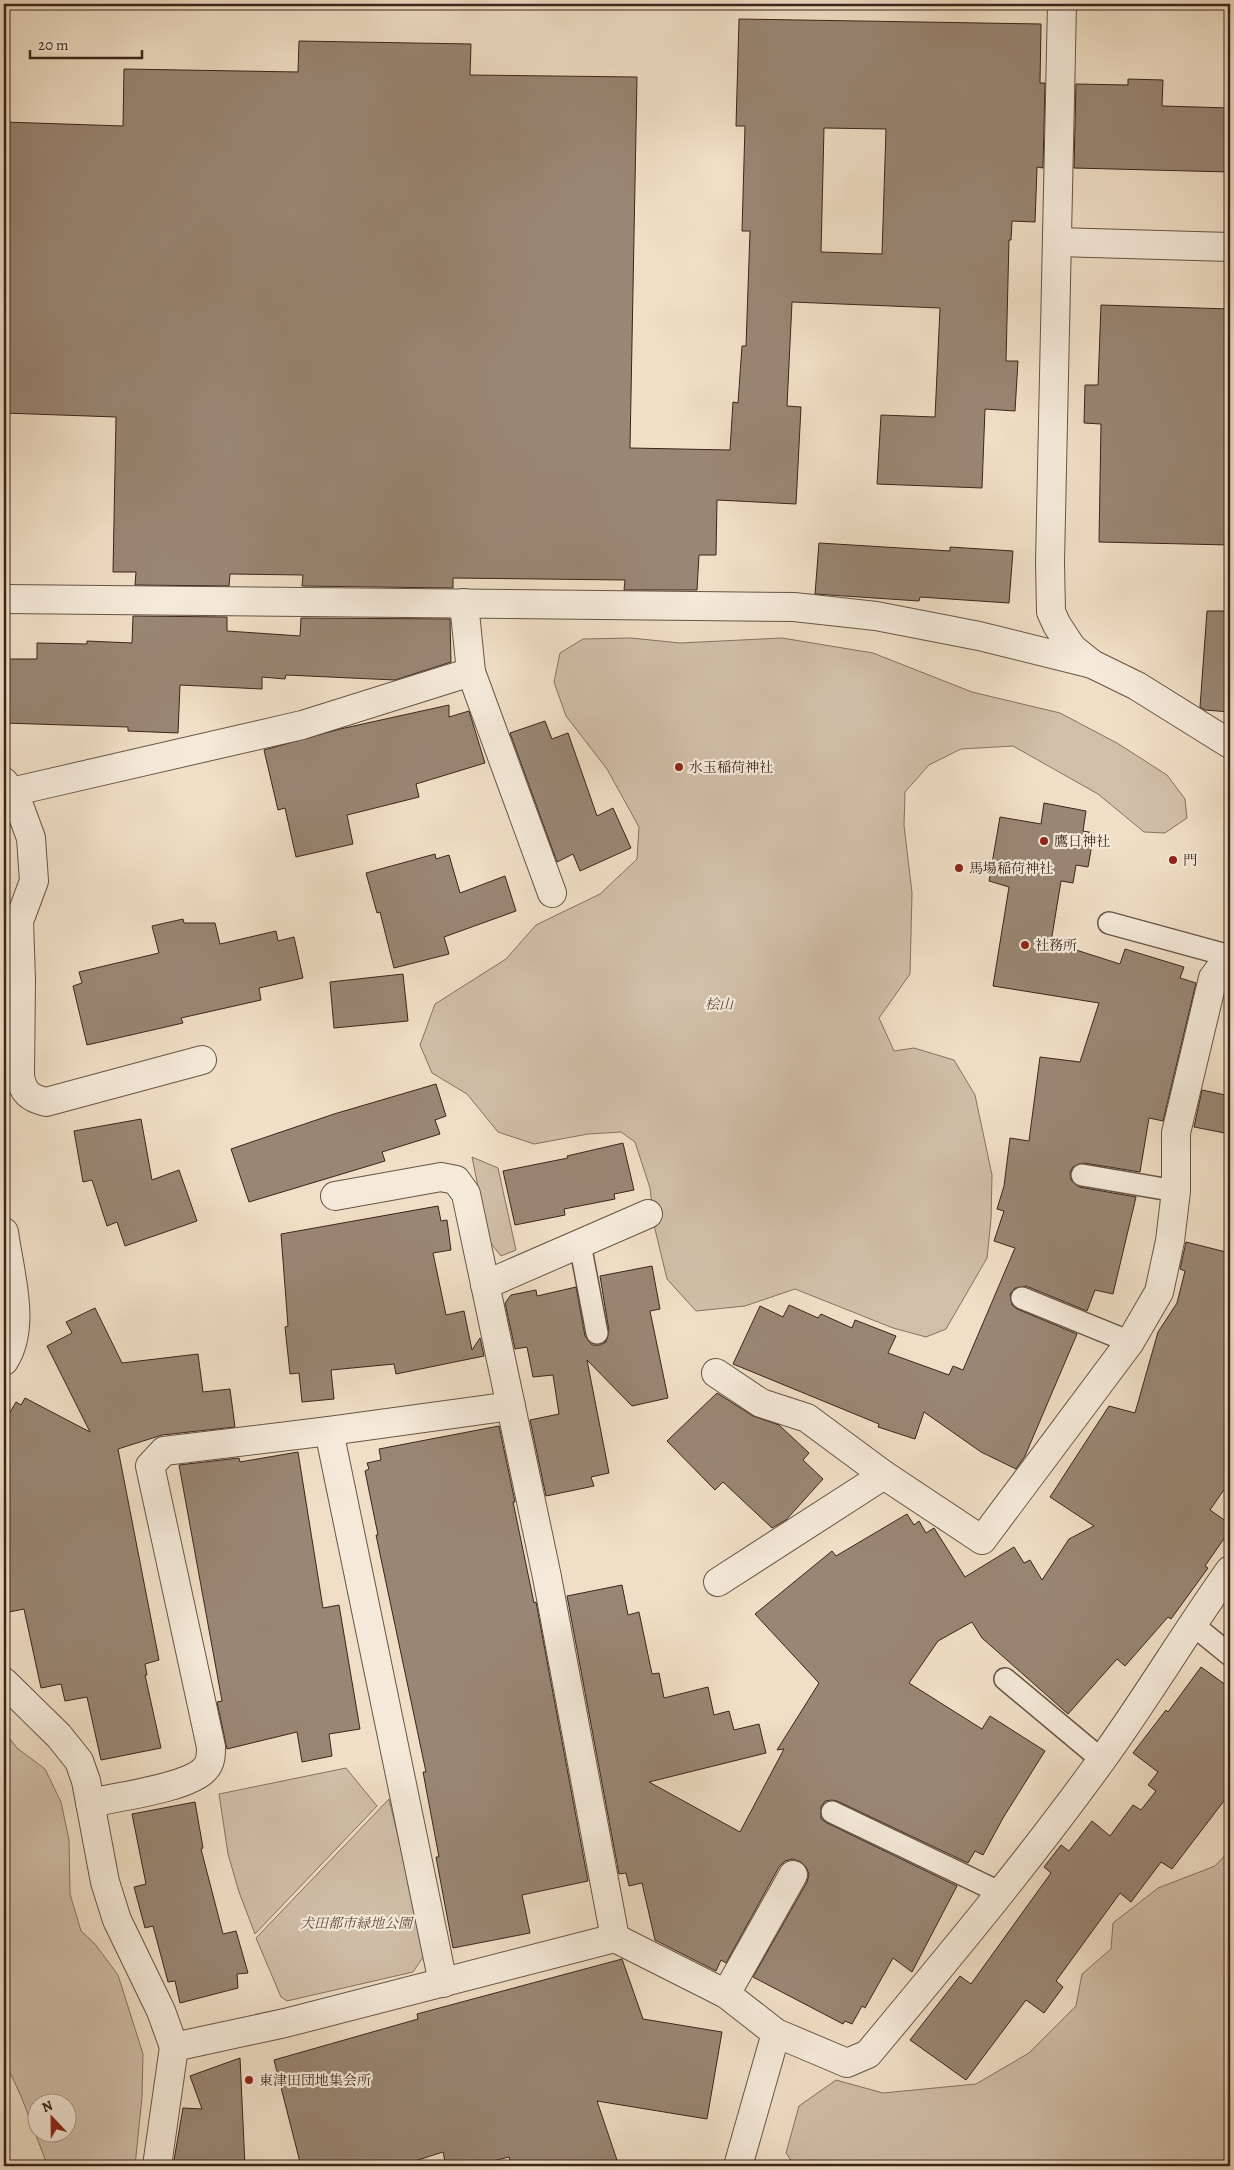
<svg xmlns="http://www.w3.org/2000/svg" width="1234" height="2170" viewBox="0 0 1234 2170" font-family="Alegreya,'Noto Serif JP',serif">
  <rect width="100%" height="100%" fill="#f0dfc6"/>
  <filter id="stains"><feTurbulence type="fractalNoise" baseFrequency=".004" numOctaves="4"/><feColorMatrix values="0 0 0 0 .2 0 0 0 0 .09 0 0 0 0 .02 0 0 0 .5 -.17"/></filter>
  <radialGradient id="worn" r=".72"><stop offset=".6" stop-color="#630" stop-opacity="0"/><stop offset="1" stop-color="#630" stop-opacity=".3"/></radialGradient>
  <g fill="#d1bfa9" stroke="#867262" fill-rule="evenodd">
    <path d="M631,638l49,5 102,-5 91,15 99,39 88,21 57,30 50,32 18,24 2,19 -22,15 -21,-1 -46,-38 -85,-48 -52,3 -32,16 -24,27 -1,33 8,68 -2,81 -31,44 15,33 20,-3 40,12 21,35 17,80 -1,44 -4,39 -41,71 -20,8 -33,-9 -98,-39 -50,17 -49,5 -29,-32 -13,-54 -4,-37 -15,-46 -14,-10 -33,2 -54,10 -36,-12 -31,-38 -35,-21 -12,-28 15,-41 71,-45 30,-34 64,-31 37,-35 2,-32 -32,-58 -41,-53 -12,-34 6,-29 23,-14z"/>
    <path d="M472,1157l26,11 18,82 -15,6 -12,-15z"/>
    <path d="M4,1731l13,17 28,21 16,33 8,38 1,54 11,37 14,13 23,31 25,79 -1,43 -7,69h-91l1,-7 -24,-63 -17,-36zM68,2102v30h-30v-30z"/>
    <path d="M346,1768l31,38 -122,128 -16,-42 -11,-38 -9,-60z"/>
    <path d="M389,1799l37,154 -13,19 -126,29 -6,-4 -25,-59z"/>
    <path d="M1230,1850v316h-435l-9,-13 13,-47 37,-26 47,13 93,-9 53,-31 47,-47 6,-32 29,-25 2,-26 45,-35 57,-22z"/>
  </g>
  <g fill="#998674" stroke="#3b251b" fill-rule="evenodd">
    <path d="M739,19l302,5 -1,59h5l-2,85 -6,-1 -2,55 -23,-1 -1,19h-2l-3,121h12l-3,50 -30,-2 -3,79 -105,-4 4,-69 54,2 5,-109 -148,-6 -5,104 14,1 -5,97 -79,-4 -1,55h-17l-2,35h-73l1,-10 -172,-2v10l-151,-2 1,-11 -73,-1 -1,12 -94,-1 1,-13h-23l3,-155 -112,-4v-146l3,-101h-3v-44l119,4 1,-57 174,3 1,-31 172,3 -1,31 167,2 -7,371 100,2 3,-48 5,1 4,-57h4l4,-115h-8l3,-105h-9zM824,128l62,1 -4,125 -61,-2z"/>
    <path d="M1128,79l35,1 -1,26 68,2v64l-156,-4 2,-84 52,1z"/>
    <path d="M1101,305l129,4v236l-131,-3 2,-118 -17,-1 1,-38h13z"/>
    <path d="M819,543l131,8v-4l63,4 -4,52 -89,-6 -1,4 -104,-7z"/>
    <path d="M1207,611h23v101l-25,-2 -5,-3z"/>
    <path d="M133,616l94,1v14l73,5 1,-18 149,1 1,43 -56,18 -109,-5 -1,4 -23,-2v12l-82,-4 -2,48 -50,-2v-4l-124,-4v-64h33v-16l50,1v-3l45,2z"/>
    <path d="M449,705v12l20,-6 16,52 -69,21 3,13 -72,18 6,29 -57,13 -11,-49 -7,2 -14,-60 76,-21z"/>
    <path d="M545,721l7,18 16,-6 29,83 16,-8 18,40 -51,23 -7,-17 -16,8 -47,-129z"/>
    <path d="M1044,803l42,8 -3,20 11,2 -6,34 -12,-2 -3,18 -12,-2 -10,61 69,22 5,-15 59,18 -4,11 16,5 -33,138 -14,-3 -9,54 -56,-9 -11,4 -3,5 1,8 8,7 57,10 -23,97 -18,-4 -8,21 -61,-25 -11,2 -5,6 2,11 5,4 60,25 -52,122 -9,13 -35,-17 -57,-40 -9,27 -37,-12 1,-3 -146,-60 27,-58 23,11 6,-12 29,13 3,-4 31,14 3,-8 41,16 -8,17 61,22 4,-9 10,4 52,-122 -21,-7 10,-30 -7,-2 7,-23 6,-48 19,3 11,-84 40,5 19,-59 -106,-17 16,-99 -20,-6 11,-64 41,7z"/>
    <path d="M435,854l1,5 13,-4 11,38 45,-17 11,35 -72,26 5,17 -55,14 -14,-56 -3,1 -11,-40z"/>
    <path d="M183,919l1,4h31l5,21 56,-13 2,10 16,-4 9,41 -44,10 2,12 -80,18 2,5 -96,22 -14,-59 9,-3 -3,-11 80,-19 -7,-27z"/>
    <path d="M403,974l5,47 -74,7 -4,-46z"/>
    <path d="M436,1084l10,32 -11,4 5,14 -58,18 3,9 -136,41 -18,-53 103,-35z"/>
    <path d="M1202,1090l28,6v38l-36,-7z"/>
    <path d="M141,1119l11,61 27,-10 18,51 -72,25 -8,-24 -10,4 -15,-46 -9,2 -9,-51z"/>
    <path d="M623,1143l11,47 -20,4 1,5 -51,10 1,6 -50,10 -12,-54 65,-13 -1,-2z"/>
    <path d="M438,1206l3,15 6,-1 4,30 -18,3 13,62 18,-4 8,39 8,-12 4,18 -88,18 -2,-10 -63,6 3,29 -32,3 -3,-29 -9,1 -5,-47 3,-1 -7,-92z"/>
    <path d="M1186,1242l44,11v228l-20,29 20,14v6l-25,36 3,2 -37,51 -3,-2 -43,49 -8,-7 -49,55 -86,-76 -10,-16 -34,19 -29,42 73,46 8,-13 55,35 -42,67 -20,37 -8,-4 -7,12 -131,-62 -5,-1 -7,1 -4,6v12l6,4 130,63 -45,86 -19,-14 -28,50 -3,-2 -10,18 -7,-3 -2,3 -90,-47 54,-95 2,-8 -3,-7 -5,-5 -8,-3 -8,2 -6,6 -53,96 -5,-3 -5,11 -61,-31 -13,-57 -13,3 -3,-13 -7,1 -52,-278 55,-11 6,30 11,-3 13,62 7,-1 5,25 44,-11 6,28 15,-4 5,19 25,-6 7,29 -117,29 91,50 44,-83 -7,1 42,-67 -64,-69 77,-63 4,5 71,-42 7,11 5,-4 7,12 8,-5 31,49 49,-30 10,16 6,-3 12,20 27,-41 25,-13 -44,-29 59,-91 26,7 23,-81 19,-29 8,-32 -5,-2z"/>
    <path d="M652,1266l8,43 -10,2 18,87 -36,8 -45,-46 22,113 -18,4 3,9 -48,10 -16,-76 29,-6 -6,-39 -20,2 -6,-30 -12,2 -10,-46 6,-8 25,-5 1,6 39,-9 9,49 7,9h8l6,-3 3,-11 -9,-55z"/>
    <path d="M95,1308l27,55 76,-9 5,38 27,-3 5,38 -73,8 -44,14 41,211 -14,4 2,11h-2l16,73 -60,12 -14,-63 -22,4 -4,-17 -20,4 -17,-79 -20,4v-190l12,-21 5,3 4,-7 65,34 -43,-86 25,-13 -6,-11z"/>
    <path d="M717,1393l36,23 26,9 30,28 -6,7 20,19 -37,41 -14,8 -49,-46 -8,8 -48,-49z"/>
    <path d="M499,1426l16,76h-2l21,101 2,-1 52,279 -66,14 8,38 -77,15 -17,-91h3l-16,-85h3l-50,-237h2l-13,-64 4,-2 -2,-6 14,-3 -2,-11z"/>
    <path d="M298,1452l25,156 16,-3 21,124 -31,5 3,22 -30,6 -5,-30 -70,17 -10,-47 5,-1 -43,-236 60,-7 1,4z"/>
    <path d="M1201,1667l29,21v105l-58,76 -11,-7 -30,40 -11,-9 -64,88 7,6 -19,26 -18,-13 -60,80 -56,-40 50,-64 11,8 80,-111 -7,-6 17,-22 8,6 23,-30 18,15 23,-31 8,5 15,-19 -8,-6 10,-13 -25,-19 33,-43 2,2z"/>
    <path d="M195,1802l8,46 -2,1 22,85 13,-3 12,42 -11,1 1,14 -58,15 -5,-22 -7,1 -15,-56 -8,2 -11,-41 12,-3 -14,-70z"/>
    <path d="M622,1959l21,60 79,13 -15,87 -110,-18 22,65h-107l-3,-9 -36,9h-27l-3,-14 -44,14h-98l-27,-106 144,-41 -1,-5z"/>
    <path d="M240,2058l5,108h-72l10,-58 19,1 -12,-33z"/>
  </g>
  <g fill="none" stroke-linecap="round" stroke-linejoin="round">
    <defs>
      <g id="service">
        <path d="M1109,923l121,33"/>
        <path d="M1082,1175l94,16"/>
        <path d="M580,1244l17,89"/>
        <path d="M1022,1298l108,44"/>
        <path d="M1192,1624l38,31"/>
        <path d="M1005,1679l97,81"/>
        <path d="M832,1812l169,81"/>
      </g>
      <g id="minor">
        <path d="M1062,4l-12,558 1,50 6,13 15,23 20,16 45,22 93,58"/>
        <path d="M1057,242l173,5"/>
        <path d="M4,599l790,8 82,9 103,20 113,28"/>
        <path d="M464,603l7,69 81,221"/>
        <path d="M4,782l13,18 14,38 3,43 -13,35 -10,19"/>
        <path d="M11,792l291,-67 169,-53"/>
        <path d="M19,920l2,61 -1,95c3,17 10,22 26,26l156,-42"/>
        <path d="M335,1196l106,-19 15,3 10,14 81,383 68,361"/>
        <path d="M4,1232c5,39 23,94 0,129"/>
        <path d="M485,1285l163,-71"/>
        <path d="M716,1373l45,30 46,15 77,57 98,65 148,-198 29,-50 11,-51 6,-50v-58l37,-155 12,-16 5,-2"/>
        <path d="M329,1431l114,552"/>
        <path d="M718,1582l166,-107"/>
        <path d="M4,1682l55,54 20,25 7,20 19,101 12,38 44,91 13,36 111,-24 330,-85 111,56 50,39 71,30 21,-9c80,-96 160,-192 233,-293 45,-62 84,-128 129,-191"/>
        <path d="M90,1803c26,-6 99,-15 115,-34 6,-6 6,-14 6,-22l-61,-281 14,-15 165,-20 182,-25"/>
        <path d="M726,1994l67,-119"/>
        <path d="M157,2166l17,-119"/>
        <path d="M738,2166l38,-133"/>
      </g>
    </defs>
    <use href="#service" stroke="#685446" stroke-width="24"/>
    <use href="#minor" stroke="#685446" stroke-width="30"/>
    <use href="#service" stroke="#f5eada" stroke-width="21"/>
    <use href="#minor" stroke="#f5eada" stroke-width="28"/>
  </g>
  <g fill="#8f2418" stroke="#f5eada" stroke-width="2">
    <circle cx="679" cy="767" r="5"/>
    <circle cx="1044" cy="841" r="5"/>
    <circle cx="1173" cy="860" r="5"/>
    <circle cx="959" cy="868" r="5"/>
    <circle cx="1025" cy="945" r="5"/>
    <circle cx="249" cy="2080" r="5"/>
  </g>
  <g text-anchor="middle" stroke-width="4.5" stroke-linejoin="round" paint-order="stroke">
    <g font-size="14" fill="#3b251b" stroke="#f5eada" text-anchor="start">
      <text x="689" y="772">水玉稲荷神社</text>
      <text x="1054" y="846">鷹日神社</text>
      <text x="1183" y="865">門</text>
      <text x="969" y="873">馬場稲荷神社</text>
      <text x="1035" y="950">社務所</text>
      <text x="259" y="2085">東津田団地集会所</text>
    </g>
    <g font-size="14" font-style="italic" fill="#604c3e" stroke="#f5eada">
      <text x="719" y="1009">桧山</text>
      <text x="356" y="1928">犬田都市緑地公園</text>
    </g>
  </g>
  <rect width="1234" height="2170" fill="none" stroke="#f0dfc6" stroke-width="20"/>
  <rect x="5" y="5" width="1224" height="2160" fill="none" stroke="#3b251b" stroke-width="2.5"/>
  <rect x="10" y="10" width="1214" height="2150" fill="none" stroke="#3b251b"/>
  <g transform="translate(52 2118) rotate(338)"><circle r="24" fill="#f5eada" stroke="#ab9b8e"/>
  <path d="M0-4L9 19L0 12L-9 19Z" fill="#8f2418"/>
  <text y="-8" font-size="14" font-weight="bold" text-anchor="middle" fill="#3b251b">N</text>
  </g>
  <path d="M30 50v8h112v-8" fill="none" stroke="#3b251b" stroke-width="2.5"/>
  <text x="38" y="50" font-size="15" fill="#3b251b" stroke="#f5eada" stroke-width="4" paint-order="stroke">20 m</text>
  <rect width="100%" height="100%" filter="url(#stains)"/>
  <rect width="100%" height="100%" fill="url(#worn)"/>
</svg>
